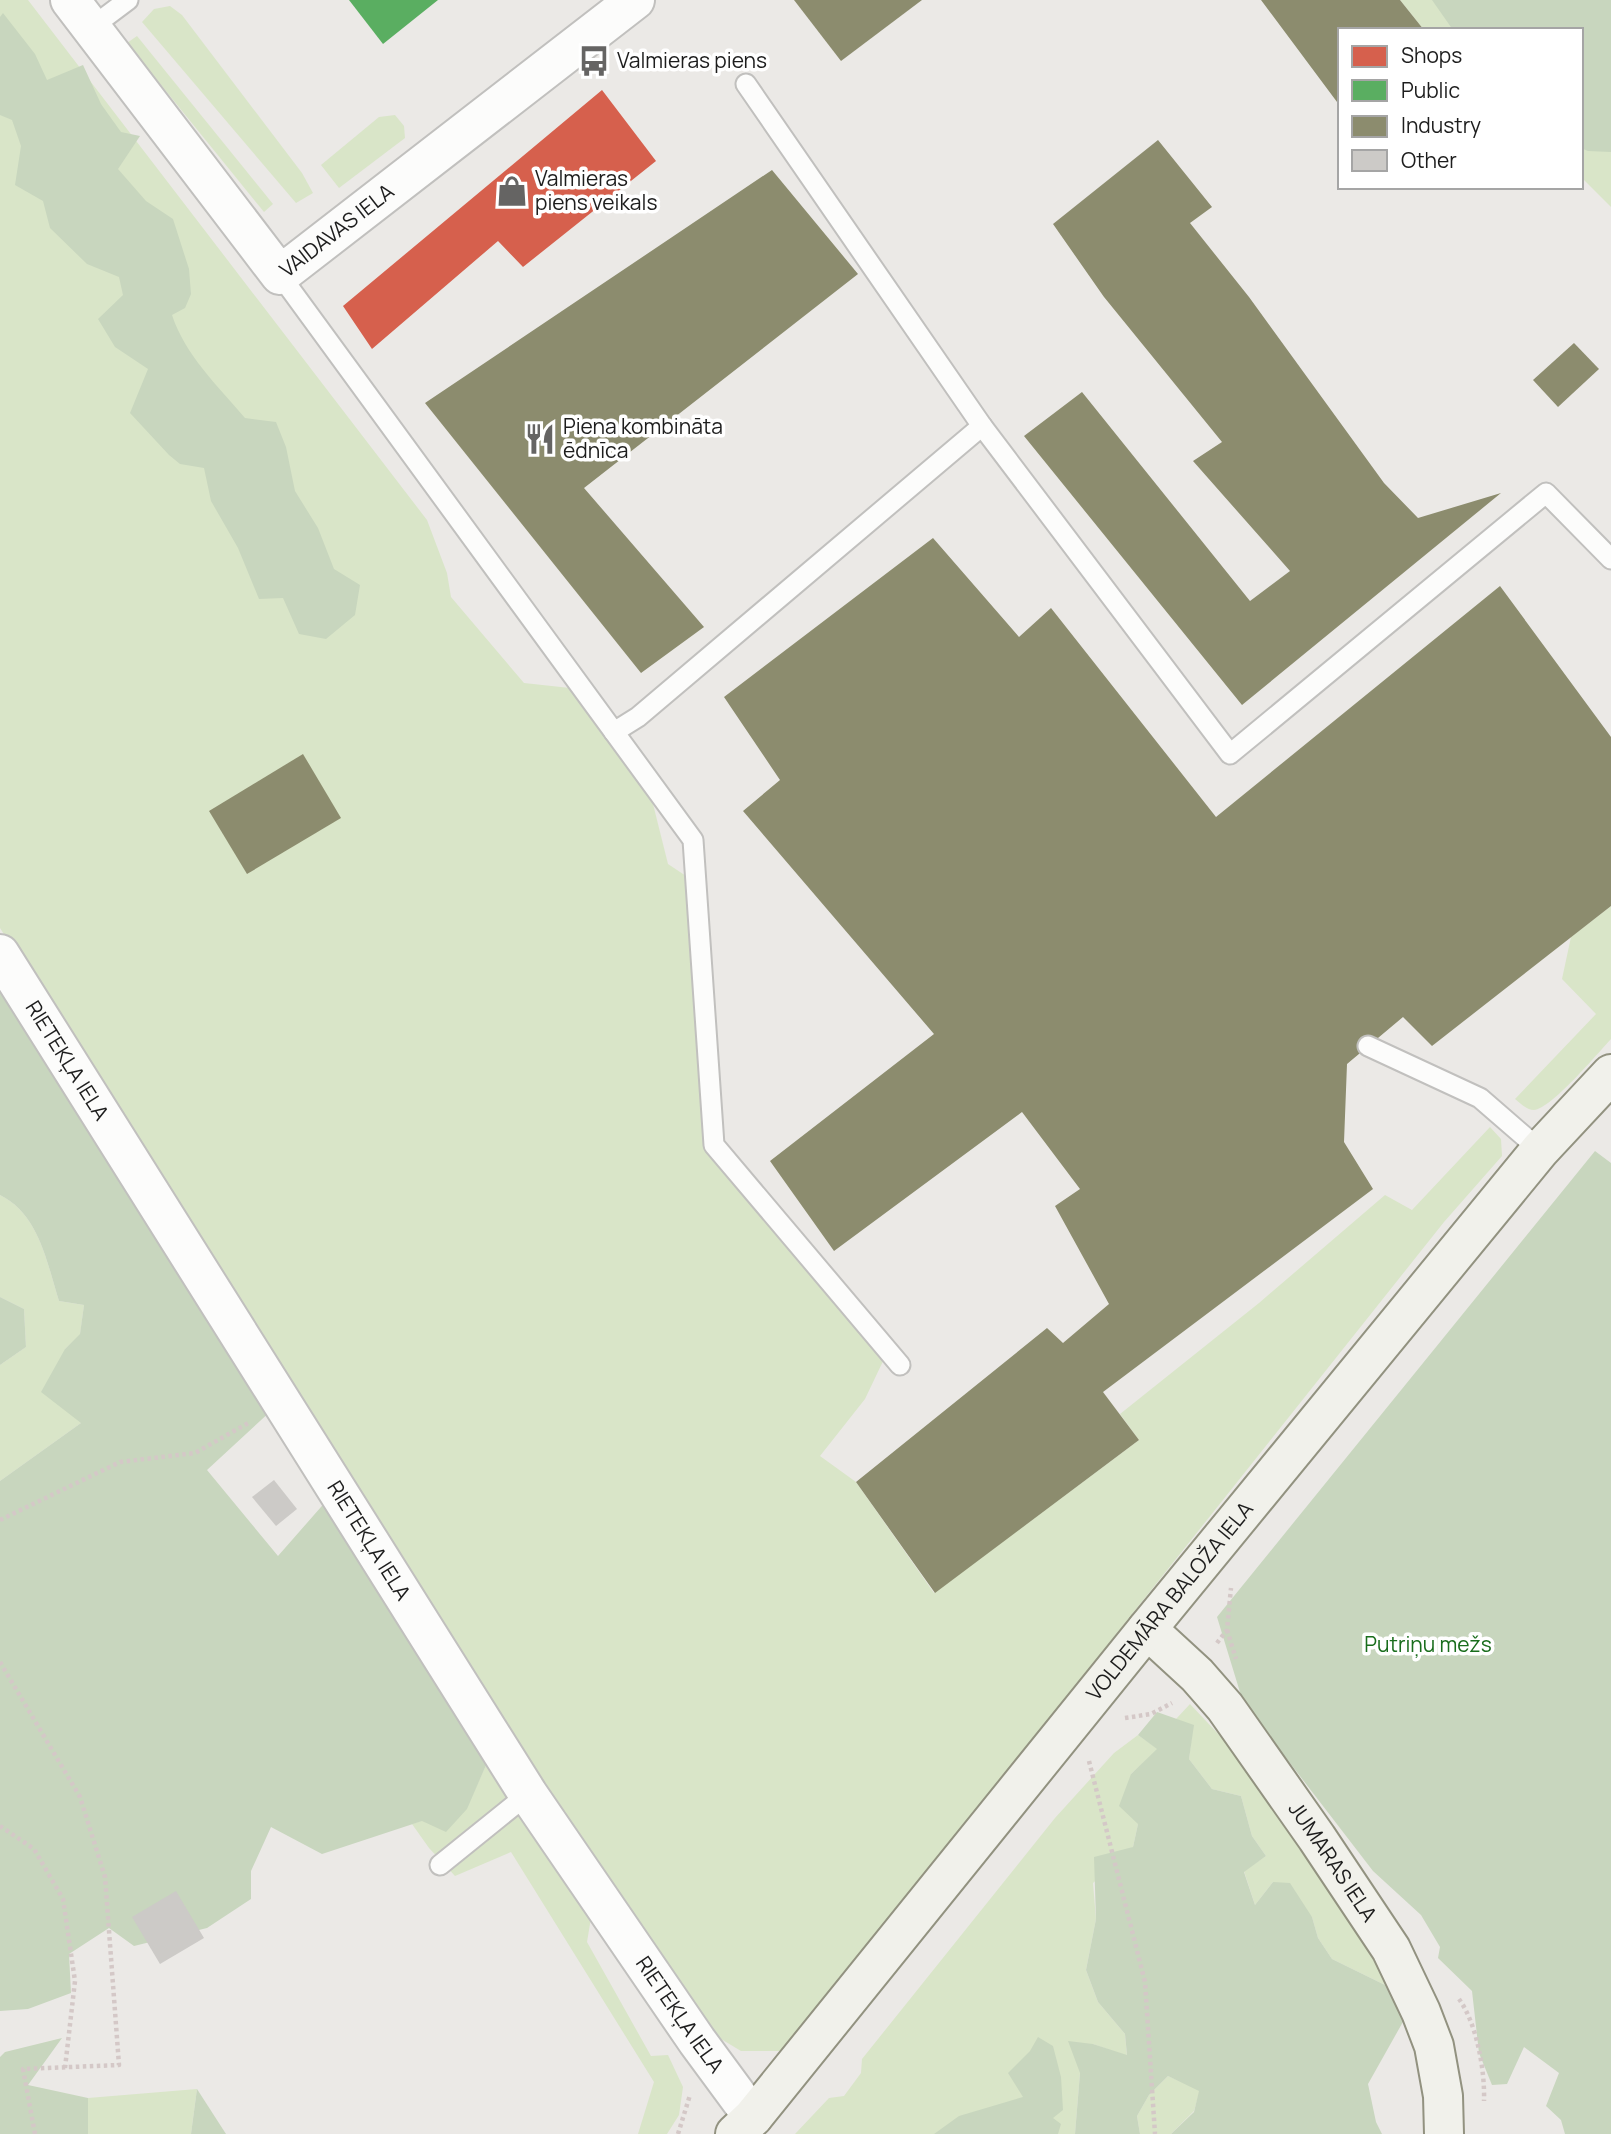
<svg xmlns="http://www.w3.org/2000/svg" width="1611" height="2134" viewBox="0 0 1611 2134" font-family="Manrope,sans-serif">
  <rect width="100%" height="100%" fill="#ebe9e6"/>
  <g fill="#d9e5c8">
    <path d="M0,0h28l399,520 20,53 4,24 73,86 46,5 80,104 18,72 21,14 17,269 179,210 -20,42 -45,57 36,26 78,111 205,-153 -19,-26 139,-111 126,-108 27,15 78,-83 11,12 1,17 -58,66 -630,792 -34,37h-39l-25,-15 -170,-250 -268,-416 -278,-442z"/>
    <path d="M1400,0h211v207l-30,-30v-147h-157z"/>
    <path d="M170,6l12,9 120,158 11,20 -17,10 -154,-181 12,-13z"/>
    <path d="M137,36l136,168 -9,8 -137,-169z"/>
    <path d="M395,115l9,11 1,12 -66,50 -18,-23 58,-48z"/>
    <path d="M1611,906v133c-13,14 -60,70 -77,71 -7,0 -13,-6 -19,-11l81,-85 -34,-35 9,-42z"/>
    <path d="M0,1195c39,19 47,68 59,106l25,4 -4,30 -15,14 16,74 -81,58v-116l26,-18 -2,-38 -24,-12z"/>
    <path d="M1190,1704l34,36 126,182 32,52 3,11 -53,-26 -14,-21 -6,-21 -39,-35 -18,23 -11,-34 22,-15 -14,-20 -11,-40 -29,-7 -23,-30 4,-33 -17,-7z"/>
    <path d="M1138,1735l20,14 -27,25 7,50 -5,23 -40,36 3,36 -10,51 12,32 27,32 2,22 -34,-12 -13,29 -5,61h-280l34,-36 15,-2 17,-23 1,-14 193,-241 59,-65z"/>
    <path d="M490,1756l101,162 -4,24 64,114 17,-1 15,32 -4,28 -12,19h-29l16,-52 -143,-230 -56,24 -26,-28 -17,-24 56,-19z"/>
    <path d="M1168,2076l32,14 -6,21 -23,23h-31l-3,-18 12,-21z"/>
    <path d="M197,2089l-6,45h-103v-36z"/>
  </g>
  <g fill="#c8d6be">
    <path d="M1432,0h179v152l-23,-1 -7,-3v-118h-128z"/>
    <path d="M3,13l32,41 12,26 36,-15 18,39 20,28 19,4 -22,33 28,32 27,18 16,50 2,25 -6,14 -13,7c13,40 46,71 73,103l31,4 10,25 9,44 23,37 16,41 26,16 -5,30 -29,24 -27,-5 -16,-36 -24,1 -21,-51 -27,-47 -7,-33 -24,-4 -11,-9 -39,-42 18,-44 -33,-22 -17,-28 25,-24 -4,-18 -32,-13 -37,-36 -7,-27 -28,-16 6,-39 -9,-26 -12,-5v-98z"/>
    <path d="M0,978l272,432 -65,60 71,86 50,-57 162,257 -23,53 -21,23 -24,-11 -100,33 -51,-27 -20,44v28l-44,29 -73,18 -25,-18 -40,26 2,39 -43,16 -28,2v-530l81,-58 -40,-31 24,-43 15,-15 4,-29 -25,-4c-12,-38 -20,-87 -59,-106z"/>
    <path d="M1595,1151l16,12v971h-46l-4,-14 -15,-14 13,-33 -35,-26 -17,37 -15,1 -13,-32 -7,-62 -34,-33 2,-11 -19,-32 -48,-44 -130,-169 -26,-85z"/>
    <path d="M0,1297l24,12 2,38 -26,18z"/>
    <path d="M1157,1712l37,13 -5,34 23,30 29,7 11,40 14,20 -22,16 11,33 18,-23 17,1 22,34 6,21 14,21 53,26 19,35 -36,64 8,38 6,12h-211l23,-22 5,-21 -31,-15 -19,19 -12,21 3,18h-65l5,-61 -12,-32 25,3 34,11 -2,-21 -27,-32 -12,-32 10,-51 -2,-62 39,-10 5,-23 -19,-18 12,-32 26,-25 -19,-14z"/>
    <path d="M1038,2037l15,9 8,31 2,33 -10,8 8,6 -3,10h-124l25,-18 64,-19 -15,-24 22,-22z"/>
    <path d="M62,2038l-34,47 60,13v36h-88v-77l5,-5z"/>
    <path d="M197,2089l29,45h-35z"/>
  </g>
  <path fill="#d6604d" d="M602,90l54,71 -133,106 -25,-26 -126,108 -29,-43z"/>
  <path fill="#5aae61" d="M349,0h89l-55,44z"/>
  <g fill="#8c8c6e">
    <path d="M794,0h128l-81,61z"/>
    <path d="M1261,0h139l24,30h-84v76z"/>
    <path d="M1158,140l54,67 -22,16 59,74 135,186 34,35 83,-25 -259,212 -218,-269 58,-44 168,209 40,-30 -97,-110 29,-19 -118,-145 -51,-73z"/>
    <path d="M772,170l86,104 -274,214 120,139 -63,46 -216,-270z"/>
    <path d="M1574,343l25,26 -41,38 -25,-27z"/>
    <path d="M933,538l86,99 32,-29 165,209 284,-231 111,151v169l-179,140 -29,-29 -56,47 -3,78 29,47 -270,203 36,48 -204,153 -79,-111 191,-154 16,15 46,-39 -54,-98 25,-17 -58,-77 -188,139 -64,-90 164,-127 -191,-223 37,-31 -56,-83z"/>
    <path d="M303,754l38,64 -94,56 -38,-63z"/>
  </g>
  <g fill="#cccac7">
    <path d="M274,1480l23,29 -21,17 -24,-29z"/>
    <path d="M176,1891l28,47 -44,26 -28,-47z"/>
  </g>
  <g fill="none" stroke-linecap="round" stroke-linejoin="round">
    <defs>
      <g id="lane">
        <path d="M92,27l36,-27"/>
        <path d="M746,84l236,342 248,328 316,-261 65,66"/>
        <path d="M280,275l413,565 21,305 186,220"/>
        <path d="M614,732l24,-15 344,-291"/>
        <path d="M1368,1046l112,52 60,52"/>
        <path d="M440,1865l88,-71"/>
      </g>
      <g id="street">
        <path id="s1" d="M70,0l210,275 355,-275"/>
        <path id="s2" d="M0,954l528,840 169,247 56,76"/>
      </g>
      <g id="secondary">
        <path id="s3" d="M1147,1629l50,46 28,32 92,131 74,111 30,63 13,34 9,50 1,38"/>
        <path id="s4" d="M735,2134l18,-17 394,-488 393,-479 71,-76"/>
      </g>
    </defs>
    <use href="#lane" stroke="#c1c0be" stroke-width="23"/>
    <use href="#street" stroke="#c1c0be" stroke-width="42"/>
    <use href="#secondary" stroke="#929280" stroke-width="42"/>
    <g stroke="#d4c8c7" stroke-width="4.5" stroke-dasharray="3.5 3.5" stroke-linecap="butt">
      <path d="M0,1520l120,-58 75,-9 55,-31"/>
      <path d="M1227,1630l9,29"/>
      <path d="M1217,1643l10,-13 4,-42"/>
      <path d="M0,1662l80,135 25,80 14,188 -96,4 12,65"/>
      <path d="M1125,1718l26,-4 21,-11"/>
      <path d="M1089,1761l56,221 10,152"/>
      <path d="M0,1826l34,23 29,50 12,82 -10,87"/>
      <path d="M1459,1999c18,25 26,72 25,102"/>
      <path d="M678,2134l12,-39"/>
    </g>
    <use href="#lane" stroke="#fcfcfb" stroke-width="19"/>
    <use href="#street" stroke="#fcfcfb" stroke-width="38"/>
    <use href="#secondary" stroke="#f1f1eb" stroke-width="38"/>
  </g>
  <defs>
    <symbol id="bus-bare" viewBox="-9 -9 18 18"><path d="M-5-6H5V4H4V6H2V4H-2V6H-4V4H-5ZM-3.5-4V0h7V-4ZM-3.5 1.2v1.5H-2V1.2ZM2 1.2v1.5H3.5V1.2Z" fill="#656463" stroke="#fff" stroke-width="2.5" paint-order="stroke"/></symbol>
    <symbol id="shop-bare" viewBox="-9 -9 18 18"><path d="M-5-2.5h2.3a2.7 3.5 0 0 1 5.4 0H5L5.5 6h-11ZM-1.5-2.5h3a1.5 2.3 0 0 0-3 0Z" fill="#656463" stroke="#fff" stroke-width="2.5" paint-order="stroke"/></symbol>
    <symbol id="restaurant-bare" viewBox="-9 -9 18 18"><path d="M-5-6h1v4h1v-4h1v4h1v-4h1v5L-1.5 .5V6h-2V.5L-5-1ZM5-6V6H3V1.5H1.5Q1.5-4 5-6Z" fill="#656463" stroke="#fff" stroke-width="2.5" paint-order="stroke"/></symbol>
  </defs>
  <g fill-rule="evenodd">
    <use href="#bus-bare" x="572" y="39" width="44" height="44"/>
    <use href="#shop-bare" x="490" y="169" width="44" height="44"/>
    <use href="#restaurant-bare" x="518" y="417" width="44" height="44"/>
  </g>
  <g text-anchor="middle" stroke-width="7" stroke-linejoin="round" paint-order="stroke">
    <g font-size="21" fill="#1d1d1d" stroke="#fff" text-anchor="start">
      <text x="617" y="68">Valmieras piens</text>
      <text x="535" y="186">Valmieras<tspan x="535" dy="24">piens veikals</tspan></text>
      <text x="563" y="434">Piena kombināta<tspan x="563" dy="24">ēdnīca</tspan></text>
    </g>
    <g font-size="21" fill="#1d1d1d" stroke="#fff">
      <text dy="7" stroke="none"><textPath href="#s1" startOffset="418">VAIDAVAS IELA</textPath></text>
      <text dy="7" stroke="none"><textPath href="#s2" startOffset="126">RIETEKĻA IELA</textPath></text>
      <text dy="7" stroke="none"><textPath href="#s2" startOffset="693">RIETEKĻA IELA</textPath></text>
      <text dy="7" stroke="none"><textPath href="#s4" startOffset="688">VOLDEMĀRA BALOŽA IELA</textPath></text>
      <text dy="7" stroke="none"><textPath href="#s3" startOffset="299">JUMARAS IELA</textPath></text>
      <text dy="7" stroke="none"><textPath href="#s2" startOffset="1260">RIETEKĻA IELA</textPath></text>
    </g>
    <g font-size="21" fill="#196d1c" stroke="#fff">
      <text x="1428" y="1652">Putriņu mežs</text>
    </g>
  </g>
  <rect x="1338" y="28" width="245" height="161" fill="#ffffff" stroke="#a5a5a5" stroke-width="2"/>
  <rect x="1352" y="46" width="35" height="21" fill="#d6604d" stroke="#a5a5a5" stroke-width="2"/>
  <text x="1401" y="63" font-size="21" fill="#1d1d1d">Shops</text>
  <rect x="1352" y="80" width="35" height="21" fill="#5aae61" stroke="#a5a5a5" stroke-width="2"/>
  <text x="1401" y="98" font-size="21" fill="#1d1d1d">Public</text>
  <rect x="1352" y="116" width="35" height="21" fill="#8c8c6e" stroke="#a5a5a5" stroke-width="2"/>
  <text x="1401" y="133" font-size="21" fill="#1d1d1d">Industry</text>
  <rect x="1352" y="150" width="35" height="21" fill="#cccac7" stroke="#a5a5a5" stroke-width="2"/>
  <text x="1401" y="168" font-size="21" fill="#1d1d1d">Other</text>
</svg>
